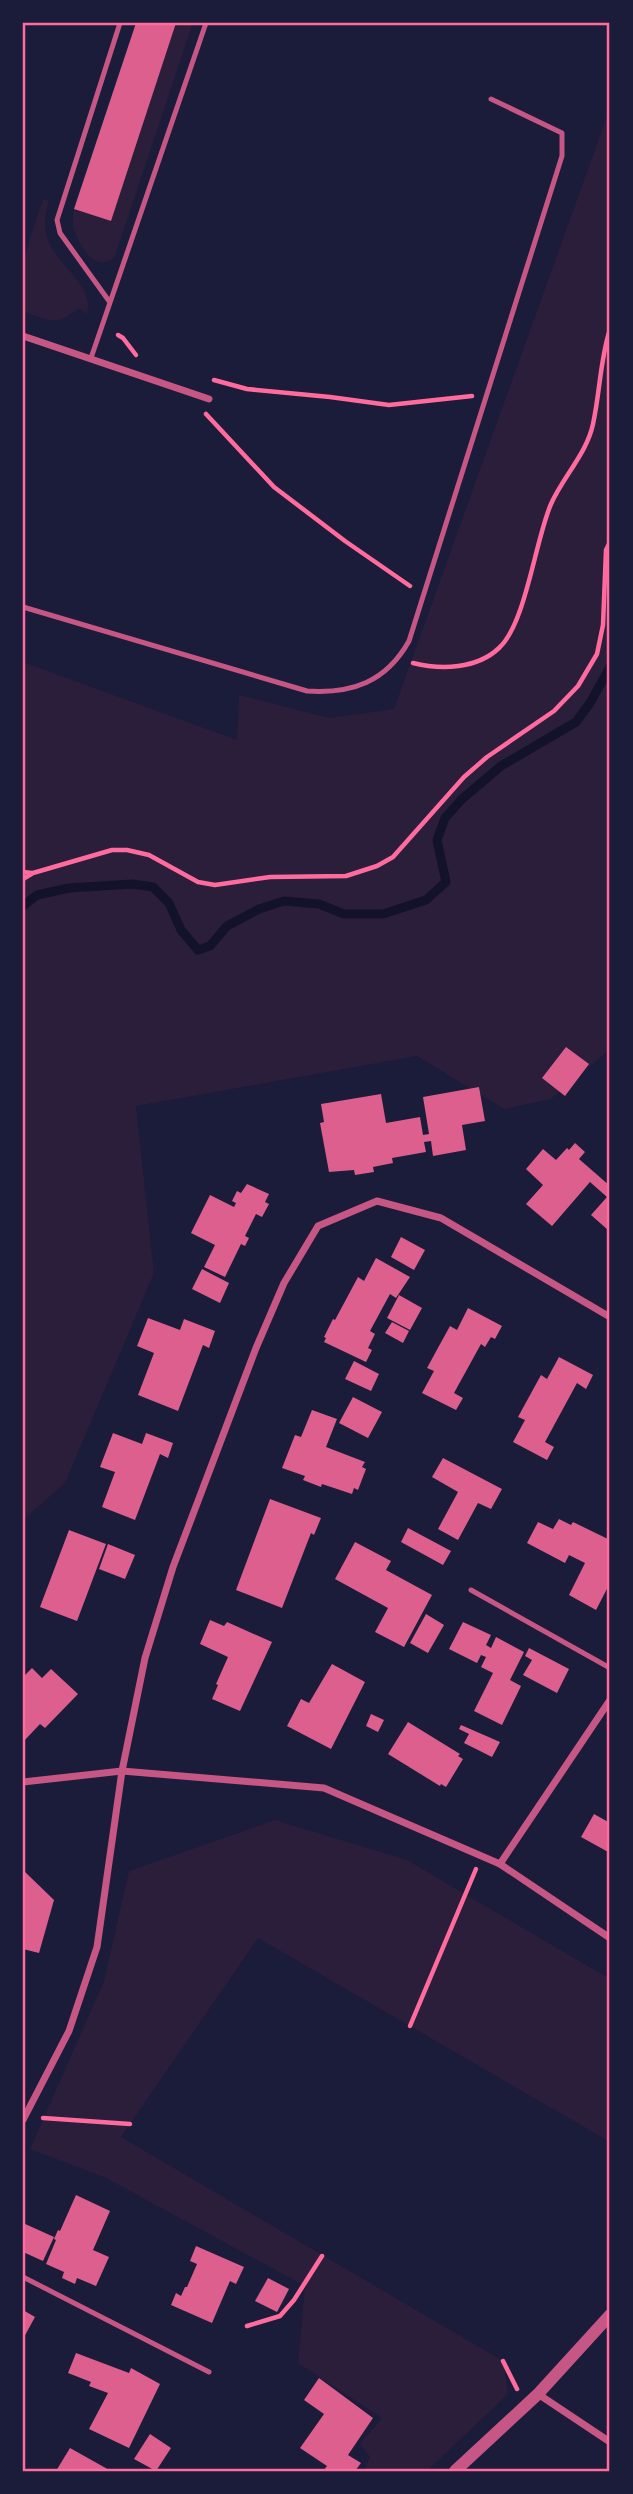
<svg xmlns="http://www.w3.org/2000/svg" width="633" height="2494" viewBox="0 0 633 2494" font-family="Poppins,sans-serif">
  <rect width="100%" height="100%" fill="#1b1b3a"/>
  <g fill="#2a1e3b">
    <path d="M176,23h17l-78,233c-19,20 -36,-11 -42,-29 -1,-6 0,-12 1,-18l37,12z"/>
    <path d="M610,108v941l-59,50 -47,10 -87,-53 -281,50 18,167 -89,210 -42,37v-858l214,78 2,-45 90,23 65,-9z"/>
    <path d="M43,199l6,2c-21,59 49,74 38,113l-7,-5c-8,2 -9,6 -16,9 -12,7 -29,-3 -41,-7v-50z"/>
    <path d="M275,1820l132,40 203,119v163l-352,-204 -137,199 382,224 5,33 -81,77h-63l6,-14 -10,-13 22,-26 -84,-55 7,-77 -199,-108 -76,-29 74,-168 25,-110z"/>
  </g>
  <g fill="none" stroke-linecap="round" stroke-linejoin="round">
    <path stroke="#12122b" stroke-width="9" d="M23,906l14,-11 32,-7 63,-4 21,3 16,16 12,27 17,20 12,-4 17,-20 32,-17 25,-8 35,3 25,10h39l43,-14 20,-18 -9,-42 8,-22 17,-19 39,-33 75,-44 14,-19 20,-36"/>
  </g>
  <g fill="#dd5f8e">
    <path d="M136,23h40l-65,198 -37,-12z"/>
    <path d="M566,1047l23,17 -24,32 -23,-18z"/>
    <path d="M479,1087l6,34 -23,4 4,25 -33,6 -2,-15 -7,1 2,10 -34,6 1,5 -20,4 1,5 -19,3 -1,-5 -25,2 -9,-49 4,-1 -3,-18 60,-10 5,29 34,-6 3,18 6,-1 -6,-37z"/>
    <path d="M575,1143l10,9 -6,7 31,27v41l-2,3 -17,-15 16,-18 -17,-15 -38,44 -26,-22 17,-19 -17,-16 17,-20 13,11 11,-12 2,2z"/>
    <path d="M247,1184l22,10 -4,8 4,2 -7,13 -6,-3 -11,22 4,2 -4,8 -4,-2 -16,33 -21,-10 11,-22 -24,-12 19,-38 24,12 2,-4 -4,-2 5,-10 4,2z"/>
    <path d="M401,1237l24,13 -11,20 -23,-13z"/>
    <path d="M376,1258l34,19 -14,21 -6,-4 -20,37 5,3 -7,14 4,2 -6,12 -42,-20 2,-4 -2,-1 9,-18 2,1 23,-43 6,4z"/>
    <path d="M202,1269l27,14 -9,20 -28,-14z"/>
    <path d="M399,1295l23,13 -12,22 -23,-12z"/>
    <path d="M468,1308l34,18 -7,13 -4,-2 -6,10 -4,-3 -11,20 -16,29 9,5 -7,12 -34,-17 12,-22 -7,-3 12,-22 11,-20 7,4z"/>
    <path d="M148,1318l32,12 4,-11 31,12 -6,17 -6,-3 -25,66 -40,-16 16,-42 -17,-7z"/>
    <path d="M392,1322l17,9 -6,12 -18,-10z"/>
    <path d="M559,1357l34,18 -7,14 -9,-6 -32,59 9,5 -7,13 -34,-18 12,-22 -7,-3 23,-42 6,4z"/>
    <path d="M354,1361l25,13 -8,17 -26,-12z"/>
    <path d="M353,1397l29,15 -14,26 -29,-15z"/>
    <path d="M312,1410l25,9 -11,28 39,15 -3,5 4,2 -8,21 -4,-2 -2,6 -30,-10 -1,3 -18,-7 2,-4 -23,-8 13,-33 6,2z"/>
    <path d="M113,1433l29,11 4,-11 27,10 -5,15 -8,-4 -25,66 -33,-13 13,-35 -15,-5z"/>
    <path d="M443,1458l59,31 -11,20 -13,-6 -20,37 -20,-11 20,-37 -26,-15z"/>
    <path d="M270,1499l51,19 -7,17 -3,-2 -29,75 -46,-18z"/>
    <path d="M559,1519l12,6 2,-3 37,18v43l-14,27 -27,-15 16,-32 -16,-8 -4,8 -38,-20 11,-21 15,7z"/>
    <path d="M408,1528l43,23 -8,14 -42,-23z"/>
    <path d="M69,1530l37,14 -29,77 -37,-14z"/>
    <path d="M355,1542l36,19 -5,9 46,25 -28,52 -29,-15 13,-24 -53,-29z"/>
    <path d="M108,1544l27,11 -10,24 -26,-10z"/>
    <path d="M426,1614l18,11 -16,28 -18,-10z"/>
    <path d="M210,1620l14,6 3,-4 45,20 -32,69 -28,-12 6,-14 -2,-1 12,-27 -28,-13z"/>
    <path d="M463,1622l28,13 -5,10 5,3 5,-11 28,15 -14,28 11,6 -19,39 -28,-14 19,-38 -12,-6 5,-10 -5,-2 -4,8 -28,-14z"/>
    <path d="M529,1648l40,21 -12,24 -34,-18 9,-15 -7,-4z"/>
    <path d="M332,1664l33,18 -34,67 -44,-23 14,-27 8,4z"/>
    <path d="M32,1668l10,10 9,-9 27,25 -33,34 -5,-4 -17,18v-65z"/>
    <path d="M371,1714l13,6 -6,12 -12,-6z"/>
    <path d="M408,1722l52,32 -2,2 5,3 -17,28 -5,-3 -1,2 -52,-32z"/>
    <path d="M461,1725l39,17 -8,15 -28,-14 5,-9 -10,-5z"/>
    <path d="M594,1814l16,9v30l-29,-16z"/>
    <path d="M23,1870l31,30 -15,53 -16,-4z"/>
    <path d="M76,2195l34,16 -17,39 16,7 -13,29 -19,-8 -2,6 -13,-6 2,-6 -18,-8 10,-24 -2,-1 4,-9 2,1z"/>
    <path d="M23,2223l31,14 -11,24 -20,-9z"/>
    <path d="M196,2246l48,21 -8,17 -6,-3 -18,42 -41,-18 5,-12 5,3 4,-9h2l10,-23 -7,-3z"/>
    <path d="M268,2278l21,11 -12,23 -22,-11z"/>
    <path d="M23,2310l12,7 -12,22z"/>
    <path d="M76,2353l53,20 2,-5 29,16 -31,64 -40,-19 19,-36 -19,-7 2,-4 -23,-9z"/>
    <path d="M319,2378l54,40 -25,37 13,8 -6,8h-32l4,-5 -27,-18 24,-34 -20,-14z"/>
    <path d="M150,2434l21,14 -15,23 -22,-12z"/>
    <path d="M70,2448l41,23h-55z"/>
  </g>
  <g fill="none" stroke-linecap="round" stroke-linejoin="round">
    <g stroke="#ff6b9d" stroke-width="4.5">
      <path d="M118,335l5,3 13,17"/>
      <path d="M214,380l33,9 83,8 59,8 83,-9"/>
      <path d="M206,414l68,73 71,54 65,45"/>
      <path d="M413,663c28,7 64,6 86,-15 27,-25 36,-107 52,-144 12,-27 36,-51 42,-80 7,-32 7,-64 17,-95"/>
      <path d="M23,872l9,1"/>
      <path d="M23,879l10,-6 79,-23h15l22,5 49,27 17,3 55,-8 76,-1 31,-10 16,-9 71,-80 23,-20 67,-46 24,-25 19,-32 6,-29 3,-75 4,-8"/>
      <path d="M410,2026l66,-157"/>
      <path d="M43,2118l87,6"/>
      <path d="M247,2326l33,-10 14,-16 28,-44"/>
      <path d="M503,2361l14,28"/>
    </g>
    <g stroke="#c65784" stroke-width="5">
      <path d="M109,301l-49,-68 -3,-13 63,-197"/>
      <path d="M91,358l115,-335"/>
      <path d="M23,607l284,84c45,3 79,-9 102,-50l153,-485v-23l-71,-34"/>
      <path d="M471,1590l139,78"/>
      <path d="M23,2277l186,95"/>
    </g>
    <g stroke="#c65784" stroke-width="7">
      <path d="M23,336l186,63"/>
      <path d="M23,1782l99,-11 202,17 176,76 110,74"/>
      <path d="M500,1864l110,-164"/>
      <path d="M23,2120l46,-89 28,-84 25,-176 23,-113 28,-91 83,-219 28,-65 34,-57 59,-25 64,17 169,99"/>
      <path d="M538,2394l72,48"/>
    </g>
    <path stroke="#c65784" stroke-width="12" d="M455,2471l83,-77 72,-79"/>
  </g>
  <rect width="633" height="2494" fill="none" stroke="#1b1b3a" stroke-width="49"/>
  <rect x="24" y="24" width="584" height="2446" fill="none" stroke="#ff6b9d" stroke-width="2.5"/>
</svg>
